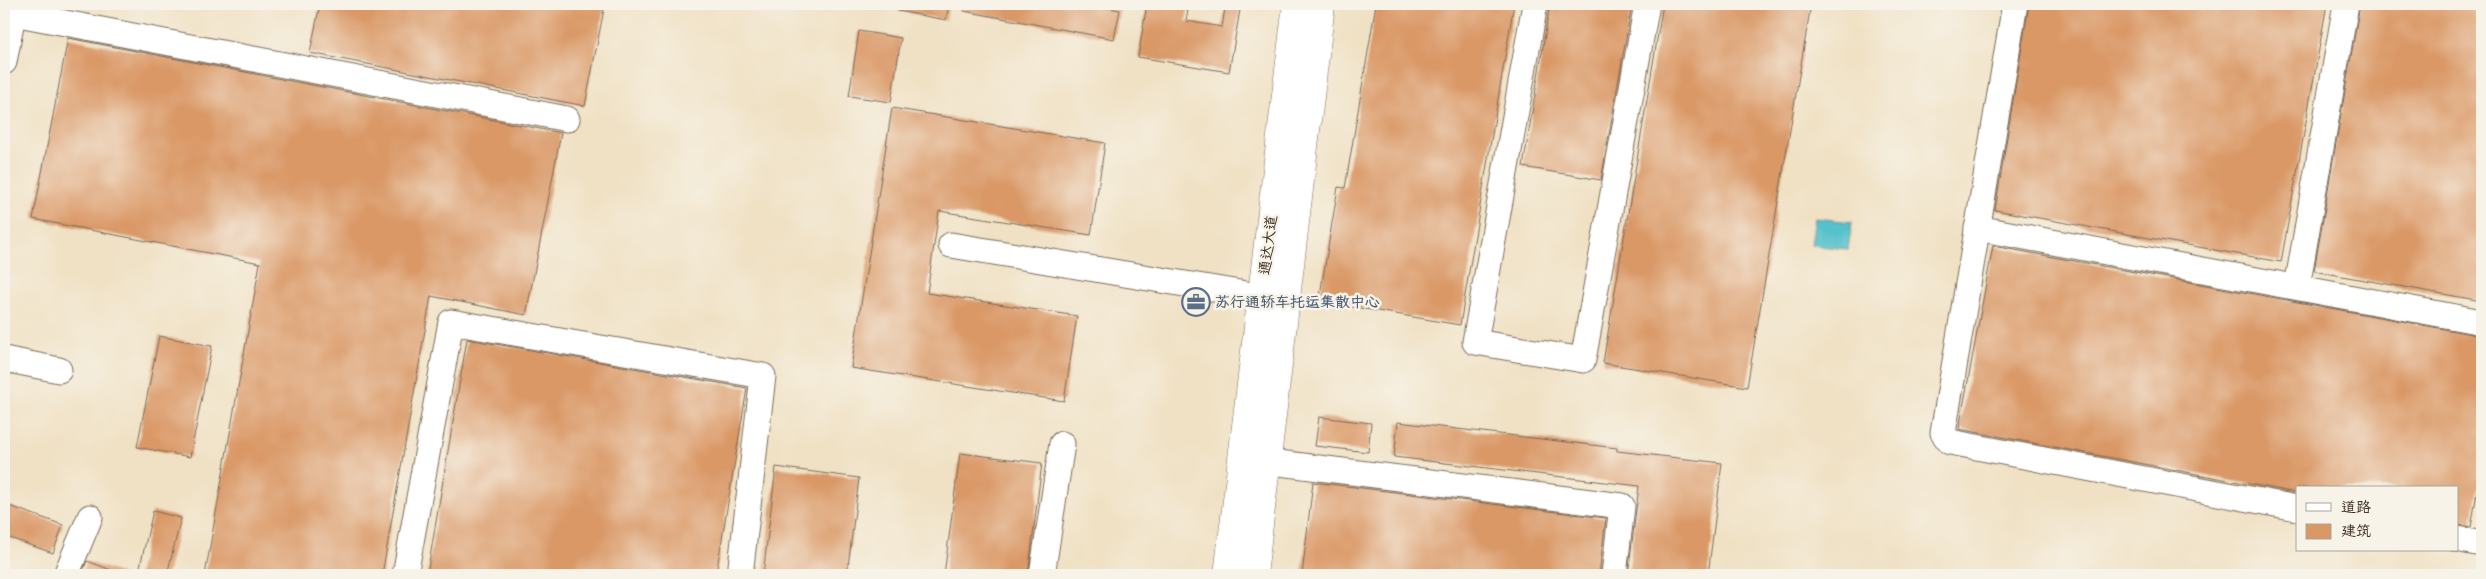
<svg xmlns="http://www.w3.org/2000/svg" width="2486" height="579" viewBox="0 0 2486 579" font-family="Kalam,'LXGW WenKai TC',sans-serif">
  <rect width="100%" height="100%" fill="#f7f3e8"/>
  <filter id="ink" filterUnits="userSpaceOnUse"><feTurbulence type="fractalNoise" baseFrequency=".02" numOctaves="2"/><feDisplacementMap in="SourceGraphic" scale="10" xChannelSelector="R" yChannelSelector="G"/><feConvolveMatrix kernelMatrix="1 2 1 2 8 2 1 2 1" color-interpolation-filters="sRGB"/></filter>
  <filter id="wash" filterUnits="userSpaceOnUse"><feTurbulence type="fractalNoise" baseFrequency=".0096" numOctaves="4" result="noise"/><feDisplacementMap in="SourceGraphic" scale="20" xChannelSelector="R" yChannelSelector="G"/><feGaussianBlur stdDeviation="1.12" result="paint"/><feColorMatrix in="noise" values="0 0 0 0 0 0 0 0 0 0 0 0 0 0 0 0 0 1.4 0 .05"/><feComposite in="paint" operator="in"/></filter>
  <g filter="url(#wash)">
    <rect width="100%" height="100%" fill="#f0e1c4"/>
    <path fill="#54c1cd" stroke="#487676" d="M1815,218l37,4 -4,27 -37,-4z"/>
    <g id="blocks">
      <g fill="#da9866">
        <path d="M320,4h285l-20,102 -275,-53z"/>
        <path d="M899,4h50l-3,16 -48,-9z"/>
        <path d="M965,4h122l33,6 -6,29 -150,-28z"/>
        <path d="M1147,4h42l-3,17 36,6 3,-19 15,2 -11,62 -91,-15z"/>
        <path d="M1376,4h138l-54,321 -141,-24 19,-114 7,1z"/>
        <path d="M1550,4h82l-31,176 -78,-13z"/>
        <path d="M1663,4h148l-64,383 -144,-24z"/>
        <path d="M2029,4h298l-46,258 -286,-52z"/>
        <path d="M2360,4h122v297l-168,-30z"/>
        <path d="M859,31l42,7 -10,64 -42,-6z"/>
        <path d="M68,38l493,95 -35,182 -95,-19 -49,279h-177l55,-312 -227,-44z"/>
        <path d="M892,108l213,35 -14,92 -152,-24 -12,82 150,23 -13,85 -213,-33z"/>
        <path d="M1993,246l489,90v128l-11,63 -14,-2v-37h-160v5l-338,-64z"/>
        <path d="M159,336l53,10 -22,111 -53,-10z"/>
        <path d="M467,339l280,49 -31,187h-289z"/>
        <path d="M1319,417l52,6 -3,29 -53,-6z"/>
        <path d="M1398,422l219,26v3l105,12 -14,112h-80l11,-89 -245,-29z"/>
        <path d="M960,453l82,10 -14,112h-84z"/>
        <path d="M776,467l83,11 -12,97h-84z"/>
        <path d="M1313,482l293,36 -7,57h-297z"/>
        <path d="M4,504l59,21 -10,28 -49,-17z"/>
        <path d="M153,511l28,7 -14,57h-29z"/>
        <path d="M87,561l35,13v1h-41z"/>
      </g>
    </g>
  </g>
  <g filter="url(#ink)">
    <use href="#blocks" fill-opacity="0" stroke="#7a6a58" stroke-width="1"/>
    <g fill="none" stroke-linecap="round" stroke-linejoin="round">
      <defs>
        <g id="minor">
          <path d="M1535,4l-60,338 108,18 64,-356"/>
          <path d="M2015,4l-72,429 7,9 347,66"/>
          <path d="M13,13l554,106"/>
          <path d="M4,62l11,-58"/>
          <path d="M1977,228l505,94"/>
          <path d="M951,245l330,55"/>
          <path d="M2297,287l49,-283"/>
          <path d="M4,359l55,11"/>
          <path d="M1247,459l375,47 -8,69"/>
          <path d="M2457,539l24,5 1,-3"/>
          <path d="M66,575l24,-58"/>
          <path d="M405,575l46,-253 312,54 -23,199"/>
          <path d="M1042,575l20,-131"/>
        </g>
        <g id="major">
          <path d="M1228,575l69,-571"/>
          <path d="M1253,575l68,-571"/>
        </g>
      </defs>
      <use href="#minor" stroke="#7a6a58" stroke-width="27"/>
      <use href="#major" stroke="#7a6a58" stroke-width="29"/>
      <use href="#minor" stroke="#fff" stroke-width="25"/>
      <use href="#major" stroke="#fff" stroke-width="28"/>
    </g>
  </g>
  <defs>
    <symbol id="office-ring" viewBox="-11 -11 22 22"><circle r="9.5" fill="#f7f3e8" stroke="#5c6f8a" stroke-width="1.5"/><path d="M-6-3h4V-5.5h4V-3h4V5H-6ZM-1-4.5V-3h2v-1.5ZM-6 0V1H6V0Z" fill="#5c6f8a"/></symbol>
  </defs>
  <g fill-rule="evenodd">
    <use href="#office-ring" x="1180" y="286" width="32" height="32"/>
  </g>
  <g text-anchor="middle" stroke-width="5" stroke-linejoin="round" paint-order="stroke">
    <g font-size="15" fill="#3b2a1e" stroke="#f7f3e8">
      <text transform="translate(1268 245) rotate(-83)" y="5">通达大道</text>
    </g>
    <g font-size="15" font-weight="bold" fill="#4e5e75" stroke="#f7f3e8" text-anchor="start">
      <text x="1215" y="307">苏行通轿车托运集散中心</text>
    </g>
  </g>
  <rect width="2486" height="579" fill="none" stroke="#f7f3e8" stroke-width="20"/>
  <rect x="2296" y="486" width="162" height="65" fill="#f7f3e8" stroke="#aca397"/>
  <rect x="2306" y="503" width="25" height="8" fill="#ffffff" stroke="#aca397"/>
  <text x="2341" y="512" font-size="15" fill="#3b2a1e">道路</text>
  <rect x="2306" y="524" width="25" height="15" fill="#da9866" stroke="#aca397"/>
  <text x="2341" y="536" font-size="15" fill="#3b2a1e">建筑</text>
</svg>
